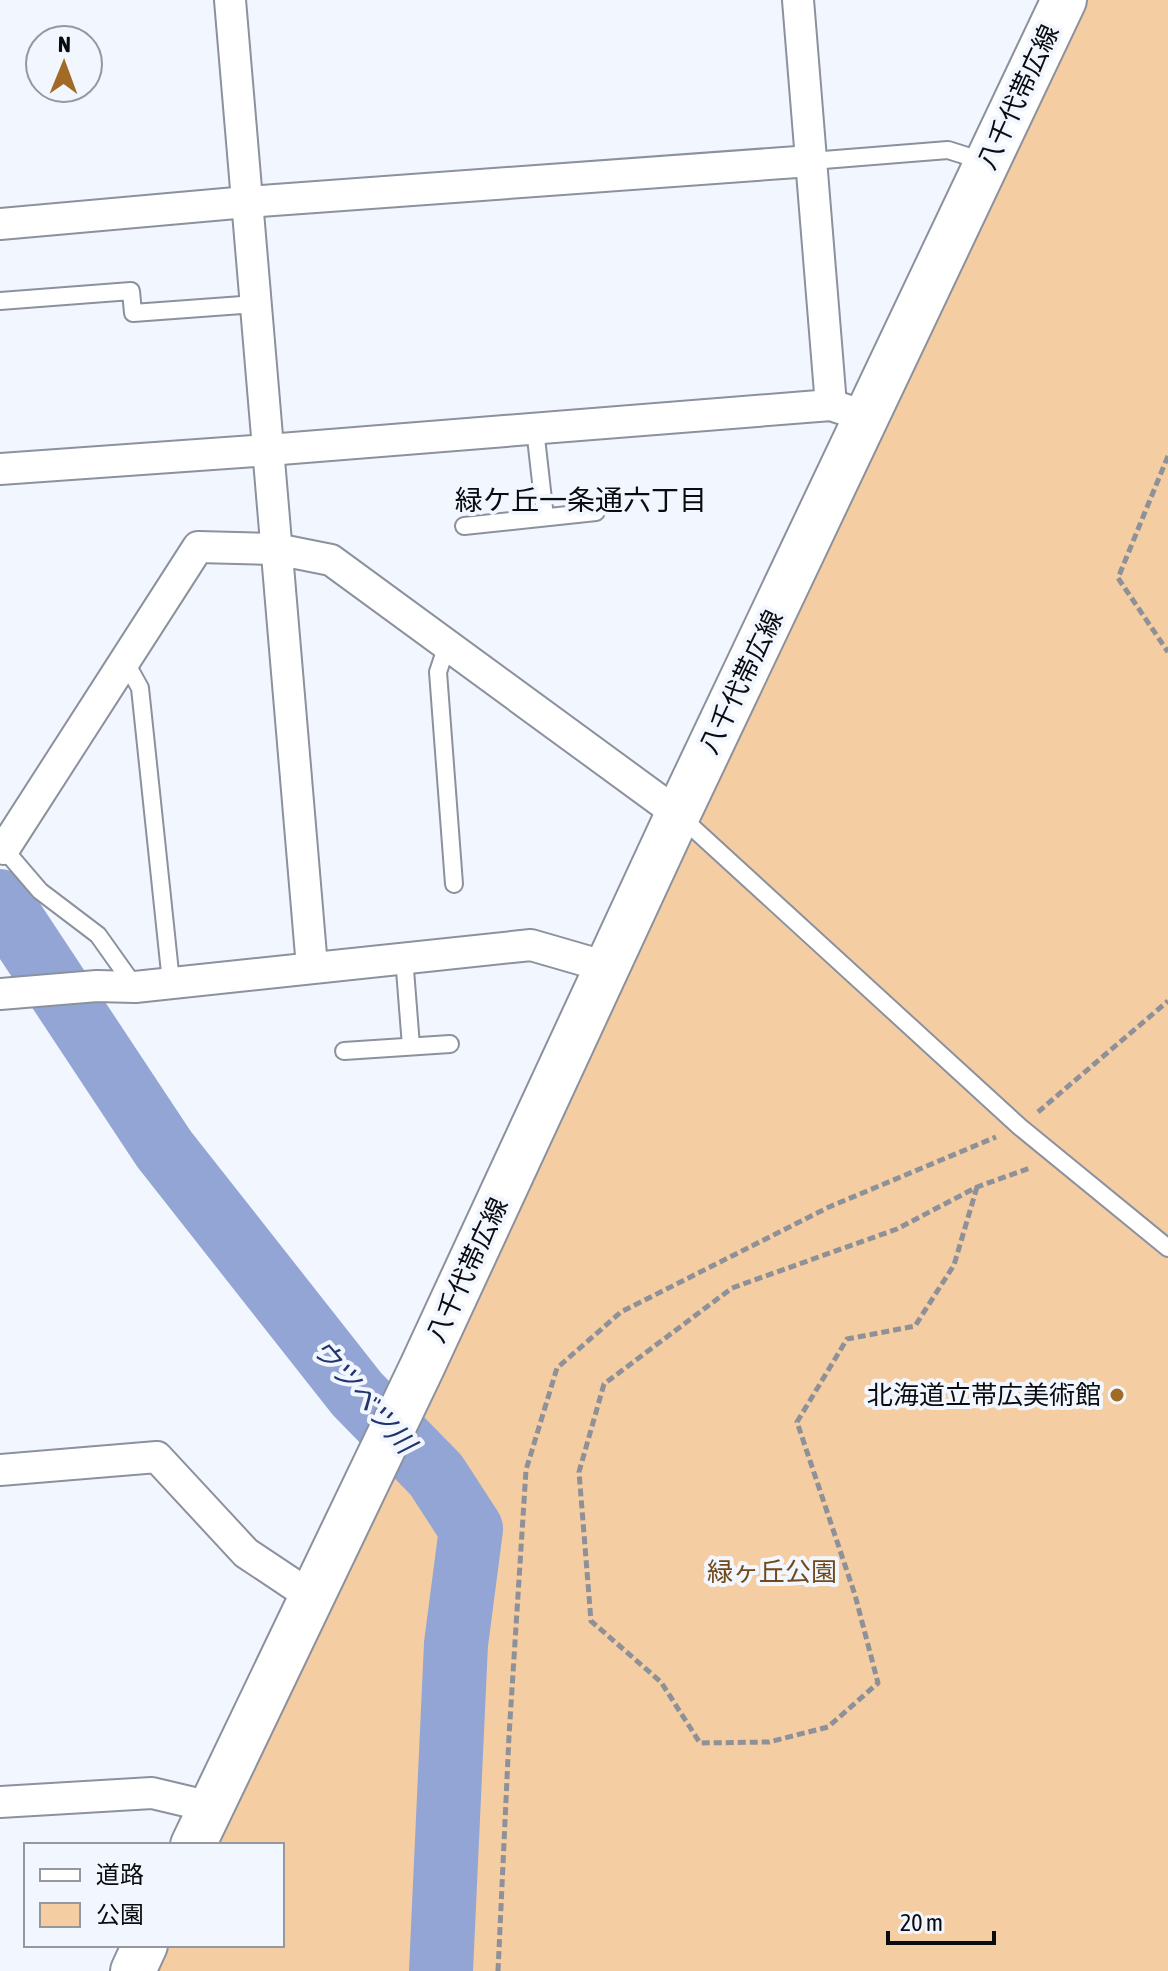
<svg xmlns="http://www.w3.org/2000/svg" width="1168" height="1971" viewBox="0 0 1168 1971" font-family="'Asap Condensed','Noto Sans JP',sans-serif">
  <rect width="100%" height="100%" fill="#f2f6fe"/>
  <path fill="#f5cda3" d="M1078,0h90v1971h-1026l12,-26h128v-100h-80z"/>
  <g fill="none" stroke-linecap="round" stroke-linejoin="round">
    <path stroke="#92a5d4" stroke-width="64" d="M0,901l164,248 193,245 79,81 35,54 -15,115 -15,327"/>
    <defs>
      <g id="service">
        <path d="M811,161l137,-11 38,12"/>
        <path d="M0,301l131,-10 2,22 123,-9"/>
        <path d="M535,429l10,88"/>
        <path d="M464,526l132,-14"/>
        <path d="M447,645l-9,27 16,212"/>
        <path d="M125,661l15,27 31,294"/>
        <path d="M681,817l339,310 148,121"/>
        <path d="M4,849l36,42 58,44 37,52"/>
        <path d="M404,957l7,89"/>
        <path d="M344,1051l106,-7"/>
      </g>
      <g id="minor">
        <path d="M230,0l82,967"/>
        <path d="M798,0l33,405"/>
        <path d="M0,224l247,-22 564,-41"/>
        <path d="M0,469l268,-19 563,-45 36,12"/>
        <path d="M0,842l4,7 194,-302 78,2 55,11 347,254"/>
        <path d="M0,994l97,-8 38,1 396,-42 76,22"/>
        <path d="M0,1470l157,-13 89,96 66,44"/>
        <path d="M0,1802l152,-9 59,14"/>
      </g>
      <g id="secondary">
        <path d="M193,1845l229,-478 256,-553 386,-814"/>
        <path d="M133,1971l12,-26"/>
      </g>
    </defs>
    <use href="#service" stroke="#8b919d" stroke-width="20"/>
    <use href="#minor" stroke="#8b919d" stroke-width="34"/>
    <use href="#secondary" stroke="#8b919d" stroke-width="48"/>
    <g stroke="#8e9198" stroke-width="5" stroke-dasharray="8 4" stroke-linecap="butt">
      <path d="M1168,456l-50,122 50,74"/>
      <path d="M1038,1112l130,-111"/>
      <path d="M977,1187l-23,78 -39,61 -68,13 -50,83 58,173 23,88 -50,44 -59,15 -69,1 -39,-61 -70,-61 -12,-149 25,-88 128,-96 165,-59 80,-42 53,-19"/>
      <path d="M498,1971l11,-235 17,-266 31,-102 64,-56 208,-105 167,-70"/>
    </g>
    <use href="#service" stroke="#fff" stroke-width="16"/>
    <use href="#minor" stroke="#fff" stroke-width="30"/>
    <use href="#secondary" stroke="#fff" stroke-width="44"/>
  </g>
  <circle fill="#a16a25" stroke="#f2f6fe" stroke-width="3" cx="1117" cy="1395" r="8"/>
  <g text-anchor="middle" stroke-width="8" stroke-linejoin="round" paint-order="stroke">
    <g font-size="26" fill="#0a0c10" stroke="#f2f6fe">
      <text transform="translate(1018 97) rotate(-65)" y="9">八千代帯広線</text>
      <text transform="translate(741 682) rotate(-64)" y="9">八千代帯広線</text>
      <text transform="translate(467 1270) rotate(-65)" y="9">八千代帯広線</text>
    </g>
    <g font-size="26" fill="#0a0c10" stroke="#f2f6fe" text-anchor="end">
      <text x="1101" y="1404">北海道立帯広美術館</text>
    </g>
    <g font-size="26" fill="#704a1a" stroke="#f2f6fe">
      <text x="772" y="1581">緑ヶ丘公園</text>
    </g>
    <g font-size="28" fill="#0a0c10" stroke="#f2f6fe">
      <text x="581" y="510">緑ケ丘一条通六丁目</text>
    </g>
    <g font-size="28" font-style="italic" fill="#21346c" stroke="#f2f6fe">
      <text transform="translate(364 1396) rotate(49)" y="10">ウツベツ川</text>
    </g>
  </g>
  <rect x="24" y="1843" width="260" height="104" fill="#f2f6fe" stroke="#95989f" stroke-width="2"/>
  <rect x="40" y="1869" width="40" height="12" fill="#ffffff" stroke="#95989f" stroke-width="2"/>
  <text x="96" y="1883" font-size="24" fill="#0a0c10">道路</text>
  <rect x="40" y="1903" width="40" height="24" fill="#f5cda3" stroke="#95989f" stroke-width="2"/>
  <text x="96" y="1923" font-size="24" fill="#0a0c10">公園</text>
  <g transform="translate(64 64) rotate(1)"><circle r="38" fill="#f2f6fe" stroke="#95989f" stroke-width="2"/>
  <path d="M0-6L14 30L0 20L-14 30Z" fill="#a16a25"/>
  <text y="-12" font-size="22" font-weight="bold" text-anchor="middle" fill="#0a0c10">N</text>
  </g>
  <path d="M888 1931v12h106v-12" fill="none" stroke="#0a0c10" stroke-width="4"/>
  <text x="900" y="1931" font-size="24" fill="#0a0c10" stroke="#f2f6fe" stroke-width="6" paint-order="stroke">20 m</text>
</svg>
